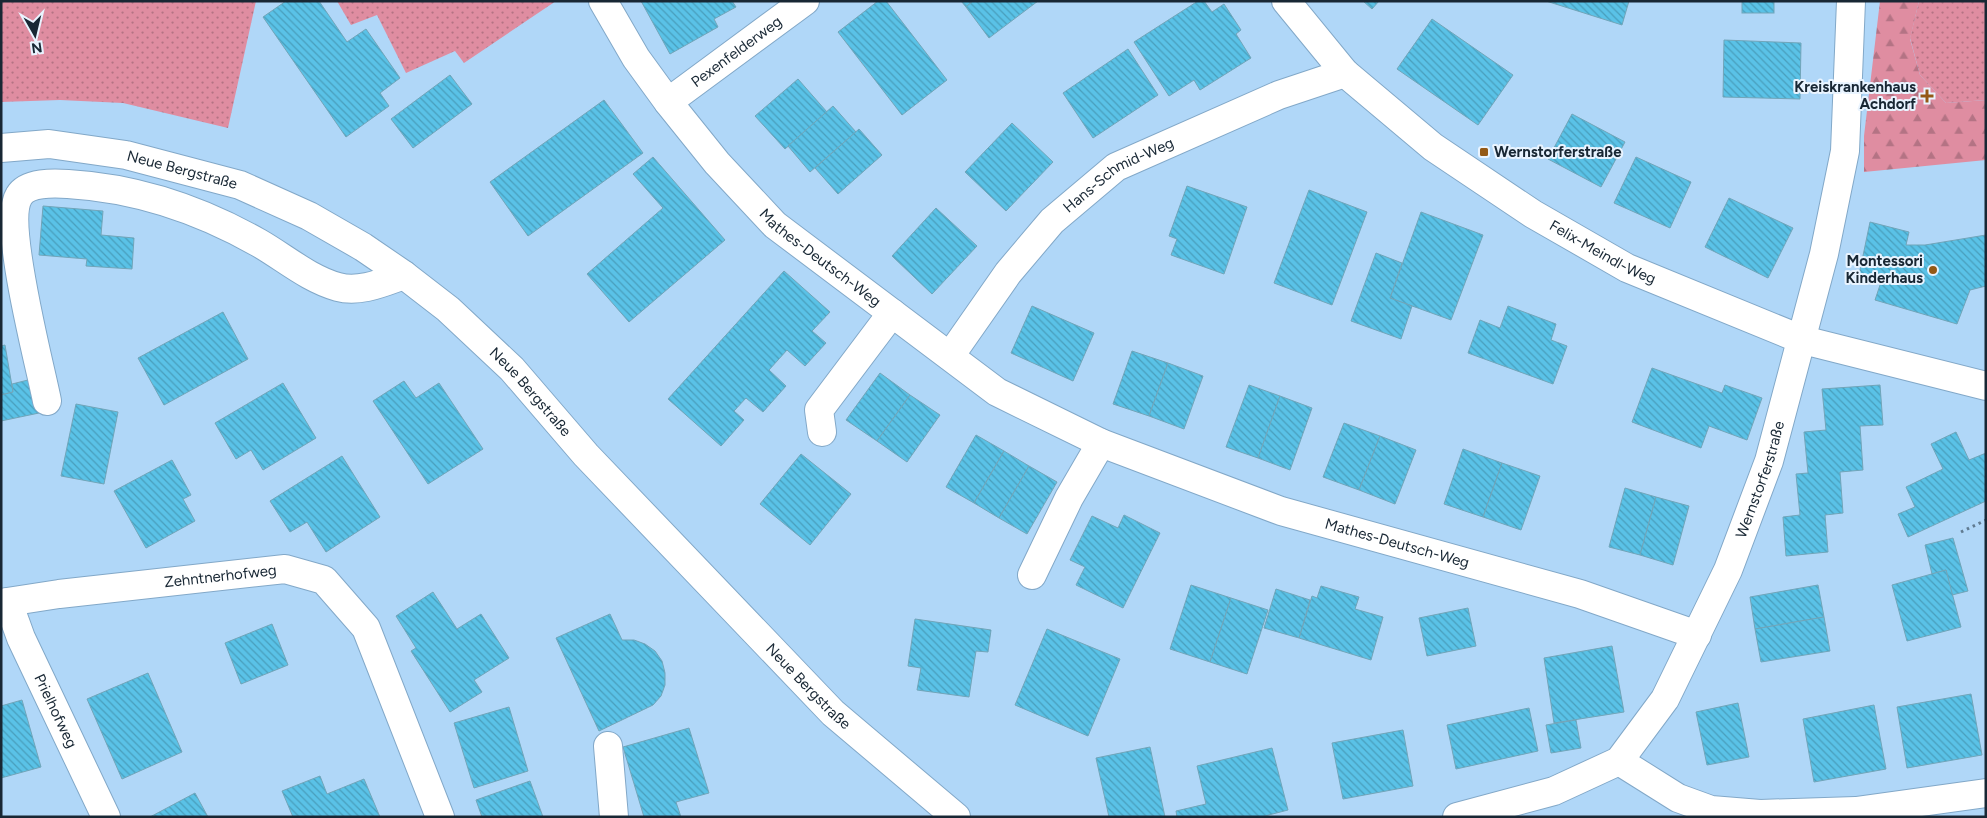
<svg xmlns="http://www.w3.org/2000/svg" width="1987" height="818" viewBox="0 0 1987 818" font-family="Figtree,sans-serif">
  <defs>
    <pattern id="grass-dots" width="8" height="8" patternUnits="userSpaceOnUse" patternTransform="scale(1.25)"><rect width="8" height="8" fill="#df8da1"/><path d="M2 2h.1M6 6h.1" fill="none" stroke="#b47384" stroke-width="1.8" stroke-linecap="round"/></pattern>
    <pattern id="forest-firs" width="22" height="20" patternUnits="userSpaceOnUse" patternTransform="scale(1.25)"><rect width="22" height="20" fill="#df8da1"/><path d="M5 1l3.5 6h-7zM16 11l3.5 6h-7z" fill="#b47384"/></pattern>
    <pattern id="building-back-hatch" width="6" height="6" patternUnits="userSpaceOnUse" patternTransform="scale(1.25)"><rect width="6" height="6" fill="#5ac2e7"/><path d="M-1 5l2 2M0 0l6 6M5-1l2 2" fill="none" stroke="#499ebc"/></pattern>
  </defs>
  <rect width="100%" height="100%" fill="#b0d7f8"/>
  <g fill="url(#grass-dots)">
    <path d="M1,1h255l-28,127 -105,-25 -63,-3 -59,2z"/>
    <path d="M337,1h219l-92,62 -9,-12 -49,22 -29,-58 -26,10z"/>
    <path d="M1919,1h67v99l-40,3 -26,-28 -10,-37z"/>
  </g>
  <path fill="url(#forest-firs)" d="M1880,1h39l-9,38 10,36 26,28 40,-3v60l-122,12v-36z"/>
  <g fill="url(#building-back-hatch)" stroke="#71a5b9">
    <path d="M286,1h33l28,41 19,-13 34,49 -20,15 9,13 -43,31 -83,-120z"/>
    <path d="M641,1h91l4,6 -22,12 4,8 -48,27z"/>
    <path d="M878,1h8l61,79 -45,35 -64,-83z"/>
    <path d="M961,1h12l-7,6z"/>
    <path d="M973,1h65l-49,37 -23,-31z"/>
    <path d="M1198,1h6l8,11 12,-8 17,26 -5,4 15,24 -51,32 -6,-10 -25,16 -35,-54z"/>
    <path d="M1363,1h16l-7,8z"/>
    <path d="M1546,1h83l-7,24z"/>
    <rect x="1742" y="1" width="32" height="12"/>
    <path d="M1432,19l81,56 -35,50 -81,-56z"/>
    <path d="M1724,40l77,3 -1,56 -77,-2z"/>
    <path d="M1128,49l30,46 -65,43 -30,-45z"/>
    <path d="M450,75l22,29 -59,44 -22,-29z"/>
    <path d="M798,79l29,33 -42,37 -30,-33z"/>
    <path d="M604,100l39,53 -115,83 -38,-54z"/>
    <path d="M833,106l23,26 -46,40 -22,-26z"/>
    <path d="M1572,114l53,28 -24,45 -53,-28z"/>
    <path d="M1012,123l41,39 -47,49 -41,-39z"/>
    <path d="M859,129l23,26 -44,39 -23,-26z"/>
    <path d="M653,157l72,83 -96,82 -42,-48 76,-66 -30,-34z"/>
    <path d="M1636,157l55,25 -21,46 -56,-25z"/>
    <path d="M1187,186l60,21 -23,67 -53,-19 6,-16 -8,-3z"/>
    <path d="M1309,190l58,22 -35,93 -58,-22z"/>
    <path d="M1729,198l64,30 -25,50 -63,-31z"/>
    <path d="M43,206l60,5 -2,24 33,3 -2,31 -46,-3 1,-7 -48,-4z"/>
    <path d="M936,208l41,38 -45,48 -40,-38z"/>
    <path d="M1421,212l62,23 -32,85 -61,-22z"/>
    <path d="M1870,222l39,10 -3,13h19l61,-10v51l-16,4 -13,34 -82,-24 6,-18 -22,-7z"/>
    <path d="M1376,253l26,10 -12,35 22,8 -11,33 -50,-18z"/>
    <path d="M784,271l46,41 -18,19 14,12 -21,23 -18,-16 -18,20 17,16 -23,26 -17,-14 -12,13 10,9 -23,26 -53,-47z"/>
    <path d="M1032,306l62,27 -21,48 -62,-28z"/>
    <path d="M1508,306l48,18 -5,16 16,6 -14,38 -85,-31 12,-33 20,8z"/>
    <path d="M223,312l25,47 -84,46 -26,-47z"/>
    <path d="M5,345l8,47 -12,3v-49z"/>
    <path d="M1132,351l36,12 -19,53 -36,-12z"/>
    <path d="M1168,363l35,13 -19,53 -35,-13z"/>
    <path d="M1652,368l70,25 3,-8 37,13 -15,42 -38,-14 -8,22 -69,-26z"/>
    <path d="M880,373l30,22 -33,46 -31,-21z"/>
    <path d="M32,379l7,34 -38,8v-26l12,-3 -1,-8z"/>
    <path d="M404,381l12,17 23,-15 44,66 -55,35 -55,-83z"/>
    <path d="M283,383l33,55 -53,32 -12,-20 -15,9 -21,-36z"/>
    <path d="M1249,385l31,11 -22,62 -32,-11z"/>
    <path d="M1880,385l3,40 -23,1 3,44 -23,2 3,41 -18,2 3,37 -42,4 -3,-39 17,-2 -4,-41 12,-1 -4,-41 22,-2 -4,-41z"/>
    <path d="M910,395l30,20 -33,47 -30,-21z"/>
    <path d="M1280,396l32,12 -22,62 -32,-12z"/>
    <path d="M76,404l42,8 -14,72 -43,-8z"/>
    <path d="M1344,423l36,13 -21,54 -36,-13z"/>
    <path d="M1956,432l13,28 17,-7v48l-78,36 -10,-23 17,-7 -9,-20 37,-18 -12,-25z"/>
    <path d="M976,435l28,16 -30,52 -28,-16z"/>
    <path d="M1380,436l36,14 -21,54 -36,-14z"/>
    <path d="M1463,449l39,14 -19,54 -39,-13z"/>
    <path d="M1004,451l25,15 -30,52 -25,-15z"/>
    <path d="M801,454l50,40 -41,51 -50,-41z"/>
    <path d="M342,456l38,61 -54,35 -19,-30 -17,10 -20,-31z"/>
    <path d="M172,460l19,35 -8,4 12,22 -49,27 -32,-57z"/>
    <path d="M1502,463l38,13 -19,54 -38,-13z"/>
    <path d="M1029,466l28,16 -30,52 -28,-16z"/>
    <path d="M1625,488l31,9 -16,58 -31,-8z"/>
    <path d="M1656,497l33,9 -16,59 -33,-10z"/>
    <path d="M1124,515l36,18 -37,75 -47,-23 9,-18 -15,-7 22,-44 26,12z"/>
    <path d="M1953,538l15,53 -16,4 -6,-25 -14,4 -7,-29z"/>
    <path d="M1946,570l15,57 -54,14 -15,-56z"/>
    <path d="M1191,585l40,13 -21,64 -40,-13z"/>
    <path d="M1818,585l6,32 -69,12 -5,-32z"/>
    <path d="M1321,586l38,11 -4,12 28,8 -12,43 -72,-22 13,-42 5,2z"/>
    <path d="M1276,589l34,11 -11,38 -35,-10z"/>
    <path d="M433,592l24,37 24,-15 28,44 -35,22 8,12 -32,20 -39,-61 5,-3 -20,-32z"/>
    <path d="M1231,598l37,12 -21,64 -37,-12z"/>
    <path d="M1468,608l8,38 -49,10 -8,-38z"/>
    <path d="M610,614l12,26h12l11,4 10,7 7,10 3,12v12l-4,11 -8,9 -54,26 -43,-93z"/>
    <path d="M1824,617l6,34 -69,11 -6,-33z"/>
    <path d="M915,619l76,11 -3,22 -12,-1 -7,46 -52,-7 4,-22 -13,-2z"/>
    <path d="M272,624l16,41 -47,19 -16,-41z"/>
    <path d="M1047,629l73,30 -32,77 -73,-31z"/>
    <path d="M1612,646l12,66 -70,11 -10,-65z"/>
    <path d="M148,673l34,79 -60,27 -35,-80z"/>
    <path d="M1971,694l11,61 -75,13 -10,-61z"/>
    <path d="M22,700l19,67 -40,11v-72z"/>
    <path d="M1738,703l11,54 -42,8 -11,-53z"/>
    <path d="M1874,705l12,64 -72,13 -11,-63z"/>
    <path d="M509,707l19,64 -54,17 -20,-65z"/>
    <path d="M1529,708l9,43 -82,18 -9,-44z"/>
    <path d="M1576,720l5,28 -30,5 -5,-28z"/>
    <path d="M689,728l20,65 -33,9 5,15h-37l-21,-70z"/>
    <path d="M1403,730l10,56 -70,13 -11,-56z"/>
    <path d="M1150,747l15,70h-56l-13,-59z"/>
    <path d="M1272,748l16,62 -27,7h-84l-1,-6 30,-7 -9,-38z"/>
    <path d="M320,776l7,18 37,-15 16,38h-87l-11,-26z"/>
    <path d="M530,781l13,36h-61l-6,-17z"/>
    <path d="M195,793l13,24h-58z"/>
  </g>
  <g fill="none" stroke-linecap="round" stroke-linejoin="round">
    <defs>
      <g id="minor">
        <path id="s1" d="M603,1l33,57 32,44 49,61 58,62 222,167 104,51 180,68 299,83 117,41"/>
        <path id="s2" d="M1286,1l59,72 88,74 100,67 94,54 176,72 183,46"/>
        <path id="s3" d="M668,102l137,-101"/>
        <path id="s4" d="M1,148l48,-4 77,11 114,30 69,31 54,31 41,28 44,34 64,60 74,86 247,258 123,104"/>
        <path id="s5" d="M950,356l58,-83 44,-52 64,-54 163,-72 66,-22"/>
        <path d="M47,401c-7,-36 -45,-178 -28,-205 8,-14 35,-13 49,-12 67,4 133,26 191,59 26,15 50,36 79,44 22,6 46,-5 66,-12"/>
        <path d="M822,432l-3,-22 73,-97"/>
        <path d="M1032,575l37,-77 32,-55"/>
        <path id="s6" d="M8,602l13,36 85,179"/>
        <path id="s7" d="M1,603l58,-9 226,-25 39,11 42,48 74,189"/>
        <path d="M608,746l6,71"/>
        <path d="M1619,761l59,37 33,12 49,4 96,-3 130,-18"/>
        <path id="s8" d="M1457,817l97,-26 65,-30 46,-62 63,-129 41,-109 55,-207 21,-103 6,-150"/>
      </g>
    </defs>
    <use href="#minor" stroke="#82a8c8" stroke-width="30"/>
    <path stroke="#607b91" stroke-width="3" stroke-dasharray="2.5 4" stroke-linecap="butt" d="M1961,532l25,-12"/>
    <use href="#minor" stroke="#fff" stroke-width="28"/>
  </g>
  <g fill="#935916" stroke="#e9f4ff" stroke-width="2">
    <path d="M1924.5 88.5h5v5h5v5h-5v5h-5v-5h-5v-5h5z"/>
    <rect x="1479" y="147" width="10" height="10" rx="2.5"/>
    <circle cx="1933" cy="270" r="5"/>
  </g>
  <g text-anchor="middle" stroke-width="4" stroke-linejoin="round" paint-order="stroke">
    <g font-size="15" fill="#182734" stroke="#e9f4ff">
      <text dy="5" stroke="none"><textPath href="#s3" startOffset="85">Pexenfelderweg</textPath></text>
      <text dy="5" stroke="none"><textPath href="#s4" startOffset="184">Neue Bergstraße</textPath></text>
      <text dy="5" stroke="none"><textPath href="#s5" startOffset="251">Hans-Schmid-Weg</textPath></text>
      <text dy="5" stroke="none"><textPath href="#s2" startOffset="408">Felix-Meindl-Weg</textPath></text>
      <text dy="5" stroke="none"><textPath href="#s1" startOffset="339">Mathes-Deutsch-Weg</textPath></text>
      <text dy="5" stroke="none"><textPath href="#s4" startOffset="604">Neue Bergstraße</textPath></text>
      <text dy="5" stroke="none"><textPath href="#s8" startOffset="489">Wernstorferstraße</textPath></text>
      <text dy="5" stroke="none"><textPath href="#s1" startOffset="990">Mathes-Deutsch-Weg</textPath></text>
      <text dy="5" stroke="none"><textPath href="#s7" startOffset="221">Zehntnerhofweg</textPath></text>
      <text dy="5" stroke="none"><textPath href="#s4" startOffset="1009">Neue Bergstraße</textPath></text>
      <text dy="5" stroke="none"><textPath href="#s6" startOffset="119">Prielhofweg</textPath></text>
    </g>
    <g font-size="15" font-weight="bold" fill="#182734" stroke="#e9f4ff" text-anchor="end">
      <text x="1916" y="92">Kreiskrankenhaus<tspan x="1916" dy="17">Achdorf</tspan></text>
      <text x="1494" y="157" text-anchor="start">Wernstorferstraße</text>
      <text x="1923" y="266">Montessori<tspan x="1923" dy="17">Kinderhaus</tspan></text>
    </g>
  </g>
  <rect width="1987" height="818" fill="none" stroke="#182734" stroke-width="5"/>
  <g transform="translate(35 35) rotate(172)" stroke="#e9f4ff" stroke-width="4" paint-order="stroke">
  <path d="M0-4L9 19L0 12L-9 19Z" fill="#182734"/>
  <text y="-8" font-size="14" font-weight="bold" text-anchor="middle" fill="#182734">N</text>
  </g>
</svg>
